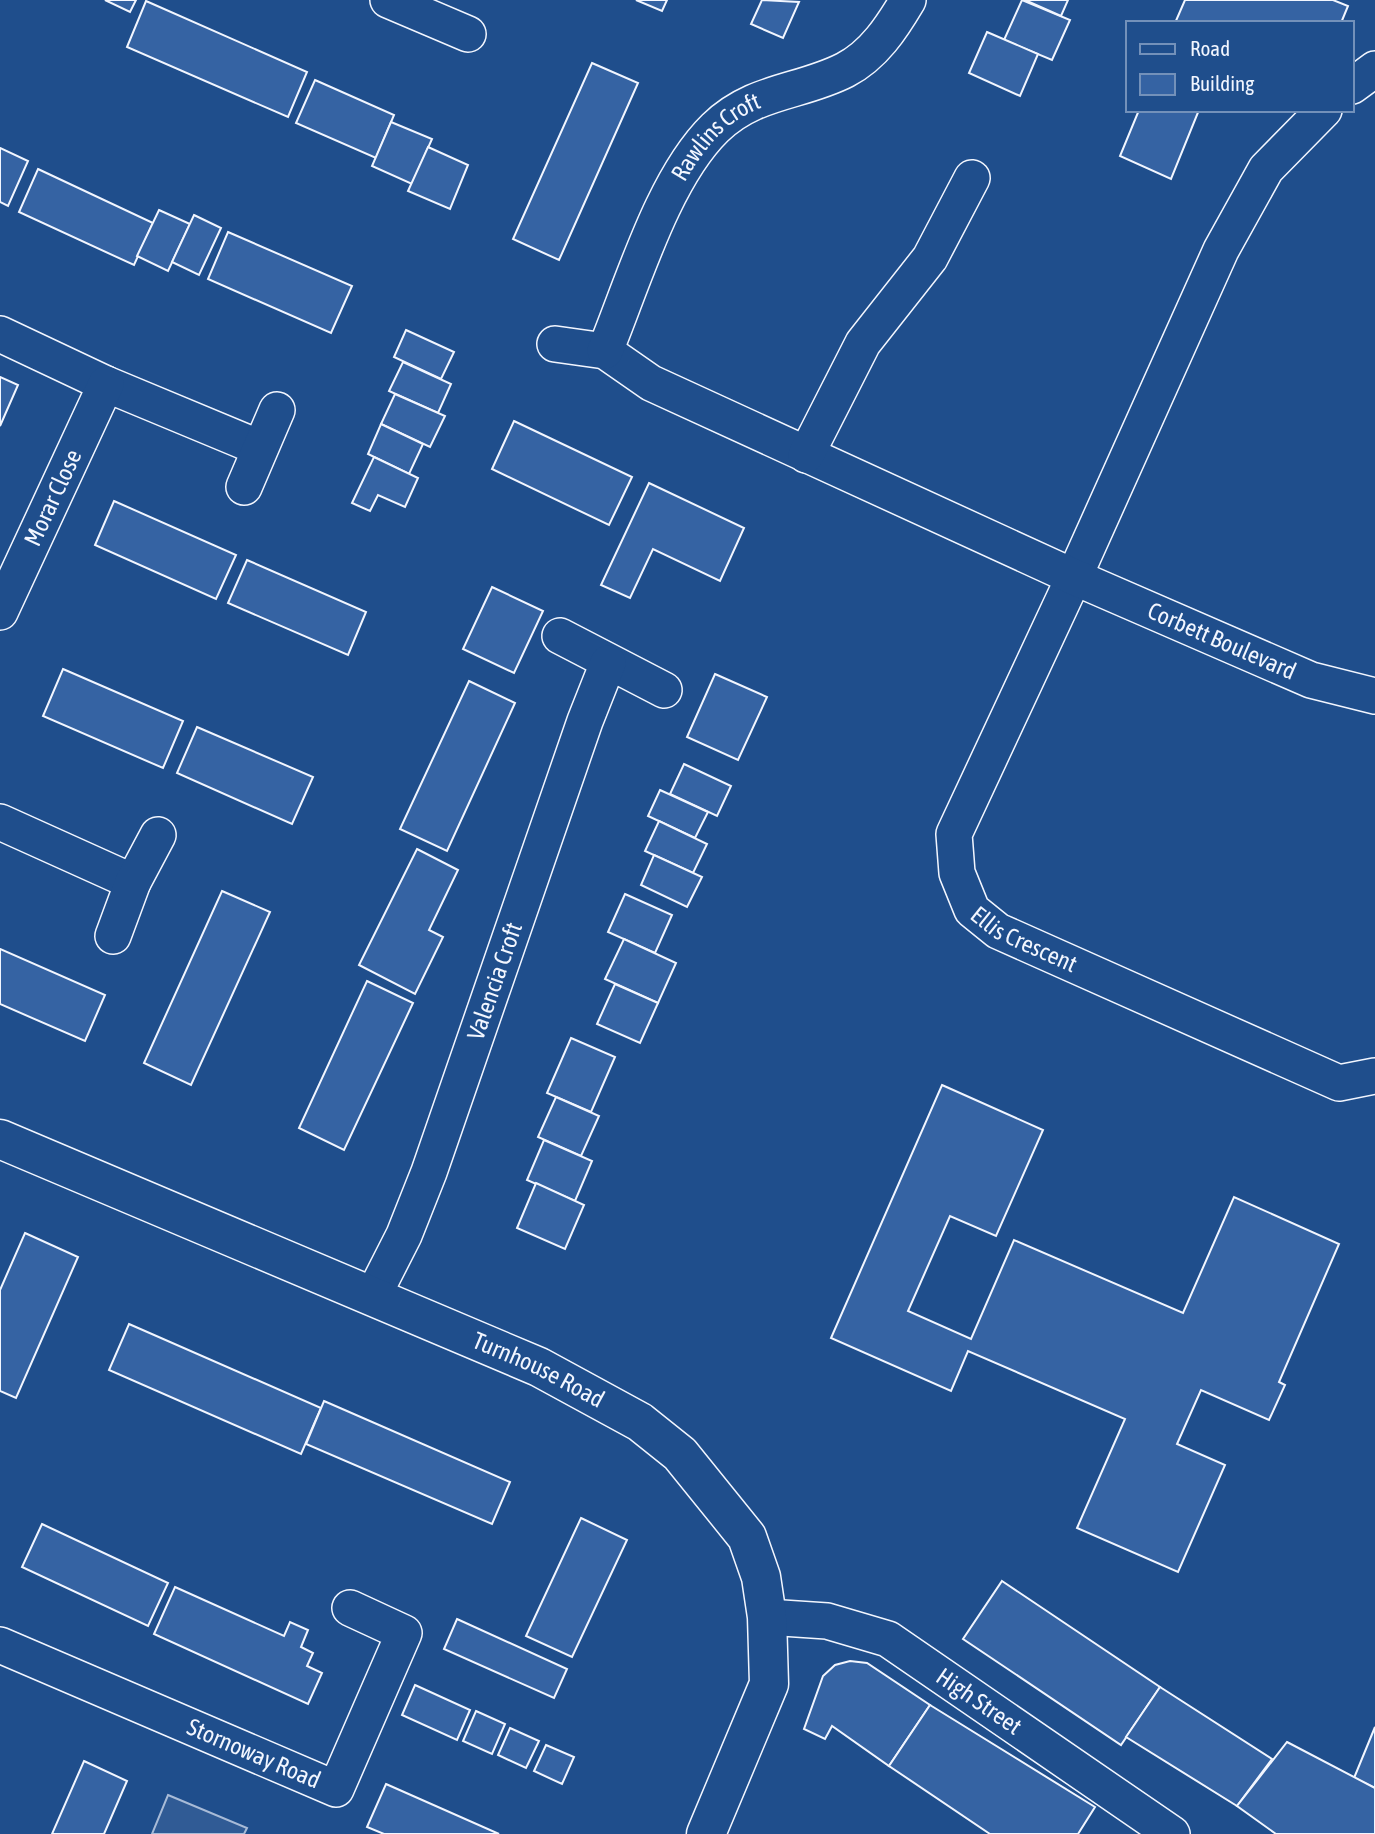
<svg xmlns="http://www.w3.org/2000/svg" width="1375" height="1834" viewBox="0 0 1375 1834" font-family="'Asap Condensed',sans-serif">
  <rect width="100%" height="100%" fill="#1f4e8c"/>
  <path fill="#305b95" stroke="#a8bbd7" stroke-width="2" d="M168,1795l79,33 -3,6h-92z"/>
  <g fill="#3563a3" stroke="#f2f6ff" stroke-width="2">
    <path d="M105,0h31l-6,12z"/>
    <path d="M636,0h31l-5,11z"/>
    <path d="M762,0l37,2 -16,36 -32,-14z"/>
    <path d="M1022,0l48,20 -18,40 -48,-20z"/>
    <path d="M1025,0h43l-7,16z"/>
    <path d="M1185,0h148l15,6 -7,17h-166z"/>
    <path d="M146,1l161,71 -19,45 -161,-70z"/>
    <path d="M987,32l51,22 -18,42 -51,-23z"/>
    <path d="M592,63l46,20 -79,177 -46,-21z"/>
    <path d="M315,80l79,35 -18,43 -80,-35z"/>
    <path d="M1139,110h60l-28,69 -51,-23z"/>
    <path d="M391,122l41,17 -20,45 -40,-18z"/>
    <path d="M428,147l40,18 -18,44 -42,-18z"/>
    <path d="M0,148l28,13 -20,45 -8,-4z"/>
    <path d="M38,169l115,54 -19,42 -115,-53z"/>
    <path d="M159,210l31,14 -22,47 -31,-15z"/>
    <path d="M194,215l27,13 -22,47 -27,-13z"/>
    <path d="M228,232l124,54 -21,47 -123,-54z"/>
    <path d="M406,330l48,22 -13,27 -47,-22z"/>
    <path d="M403,362l48,22 -13,29 -49,-22z"/>
    <path d="M0,377l18,8 -18,41z"/>
    <path d="M395,394l50,22 -15,31 -49,-23z"/>
    <path d="M514,421l118,56 -23,48 -117,-56z"/>
    <path d="M381,424l42,20 -14,30 -41,-20z"/>
    <path d="M374,457l44,21 -13,29 -27,-12 -8,16 -18,-8z"/>
    <path d="M649,483l95,45 -24,53 -67,-32 -23,49 -29,-13z"/>
    <path d="M114,501l122,54 -20,44 -121,-54z"/>
    <path d="M247,560l119,52 -18,43 -120,-52z"/>
    <path d="M492,587l51,24 -29,62 -51,-24z"/>
    <path d="M63,669l120,52 -20,47 -120,-52z"/>
    <path d="M715,674l52,23 -29,63 -51,-23z"/>
    <path d="M469,681l46,22 -68,148 -47,-22z"/>
    <path d="M197,727l116,50 -21,47 -115,-51z"/>
    <path d="M684,764l47,22 -14,30 -47,-22z"/>
    <path d="M660,790l48,22 -13,26 -47,-22z"/>
    <path d="M659,821l48,23 -14,29 -48,-22z"/>
    <path d="M417,849l41,21 -29,60 14,7 -28,57 -56,-29z"/>
    <path d="M654,855l48,22 -15,30 -46,-22z"/>
    <path d="M222,891l48,21 -79,173 -47,-22z"/>
    <path d="M625,894l47,21 -17,38 -47,-21z"/>
    <path d="M624,939l52,24 -18,40 -53,-24z"/>
    <path d="M0,949l105,46 -20,46 -85,-37z"/>
    <path d="M367,981l46,22 -69,147 -45,-22z"/>
    <path d="M615,984l43,19 -18,40 -43,-19z"/>
    <path d="M571,1038l44,19 -24,55 -44,-19z"/>
    <path d="M942,1085l101,45 -47,106 -46,-20 -42,95 63,28 43,-99 169,73 51,-116 105,47 -60,138 6,3 -16,35 -68,-30 -24,54 48,21 -47,107 -101,-44 48,-109 -157,-68 -17,40 -120,-53z"/>
    <path d="M556,1097l43,19 -18,40 -43,-19z"/>
    <path d="M544,1140l48,21 -17,40 -48,-21z"/>
    <path d="M536,1183l48,22 -19,44 -48,-21z"/>
    <path d="M25,1233l53,24 -62,141 -16,-7v-101z"/>
    <path d="M129,1324l192,84 -20,46 -192,-84z"/>
    <path d="M324,1401l186,81 -18,42 -186,-80z"/>
    <path d="M581,1518l46,22 -55,117 -46,-21z"/>
    <path d="M42,1524l126,59 -20,43 -126,-59z"/>
    <path d="M1002,1581l158,106 -39,58 -158,-106z"/>
    <path d="M175,1587l109,49 6,-14 18,8 -7,17 12,6 -6,13 15,7 -14,31 -154,-70z"/>
    <path d="M457,1619l110,50 -13,29 -110,-49z"/>
    <path d="M850,1661l17,2 63,42 -41,61 -57,-40 -7,13 -21,-10 19,-53 12,-11z"/>
    <path d="M415,1685l55,25 -13,30 -55,-25z"/>
    <path d="M1160,1687l112,72 -35,47 -111,-69z"/>
    <path d="M930,1705l165,102 -17,27h-88l-101,-68z"/>
    <path d="M476,1711l29,13 -13,30 -29,-13z"/>
    <path d="M1375,1727v61l-21,-10z"/>
    <path d="M510,1728l29,13 -13,27 -28,-13z"/>
    <path d="M1287,1742l88,46v46h-99l-39,-28z"/>
    <path d="M546,1745l28,12 -12,27 -28,-13z"/>
    <path d="M84,1761l43,20 -23,53h-52z"/>
    <path d="M386,1784l113,50h-115l-17,-7z"/>
  </g>
  <g fill="none" stroke-linecap="round" stroke-linejoin="round">
    <defs>
      <g id="street">
        <path d="M388,0l80,34"/>
        <path d="M1352,86l23,-17"/>
        <path id="s1" d="M1324,110l-58,59 -45,81 -147,327 -120,257 3,39 15,37 26,21 341,152 36,-7"/>
        <path d="M0,334l106,50 154,64"/>
        <path id="s2" d="M555,344l50,7 46,32 423,194 237,103 64,16"/>
        <path id="s3" d="M605,351c28,-68 58,-172 110,-223 39,-38 85,-35 130,-58 29,-15 47,-43 63,-70"/>
        <path d="M806,455l57,-112 67,-85 42,-80"/>
        <path d="M244,487l33,-77"/>
        <path id="s4" d="M0,612l106,-228"/>
        <path d="M560,636l104,54"/>
        <path d="M0,822l133,60"/>
        <path d="M113,936l20,-54 25,-47"/>
        <path id="s5" d="M373,1296l31,-61 25,-63 156,-451 23,-58"/>
        <path id="s6" d="M767,1617l60,4 61,18 284,195"/>
        <path id="s7" d="M0,1645l336,144 68,-156 -54,-25"/>
      </g>
      <g id="secondary">
        <path id="s8" d="M0,1139l539,228 101,55 40,32 67,83 14,40 6,40 2,67 -63,150"/>
      </g>
    </defs>
    <use href="#street" stroke="#f2f6ff" stroke-width="38"/>
    <use href="#secondary" stroke="#f2f6ff" stroke-width="41"/>
    <use href="#street" stroke="#1f4e8c" stroke-width="35"/>
    <use href="#secondary" stroke="#1f4e8c" stroke-width="38"/>
  </g>
  <g text-anchor="middle" stroke-width="5" stroke-linejoin="round" paint-order="stroke">
    <g font-size="24" fill="#f2f6ff" stroke="#1f4e8c">
      <text dy="8" stroke="none"><textPath href="#s3" startOffset="245">Rawlins Croft</textPath></text>
      <text dy="8" stroke="none"><textPath href="#s4" startOffset="126">Morar Close</textPath></text>
      <text dy="8" stroke="none"><textPath href="#s2" startOffset="733">Corbett Boulevard</textPath></text>
      <text dy="8" stroke="none"><textPath href="#s1" startOffset="957">Ellis Crescent</textPath></text>
      <text dy="8" stroke="none"><textPath href="#s5" startOffset="338">Valencia Croft</textPath></text>
      <text dy="8" stroke="none"><textPath href="#s8" startOffset="586">Turnhouse Road</textPath></text>
      <text dy="8" stroke="none"><textPath href="#s6" startOffset="234">High Street</textPath></text>
      <text dy="8" stroke="none"><textPath href="#s7" startOffset="276">Stornoway Road</textPath></text>
    </g>
  </g>
  <rect x="1126" y="21" width="228" height="91" fill="#1f4e8c" stroke="#7391ba" stroke-width="2"/>
  <rect x="1140" y="44" width="35" height="10" fill="#1f4e8c" stroke="#7391ba" stroke-width="2"/>
  <text x="1190" y="56" font-size="21" fill="#f2f6ff">Road</text>
  <rect x="1140" y="74" width="35" height="21" fill="#3563a3" stroke="#7391ba" stroke-width="2"/>
  <text x="1190" y="91" font-size="21" fill="#f2f6ff">Building</text>
</svg>
